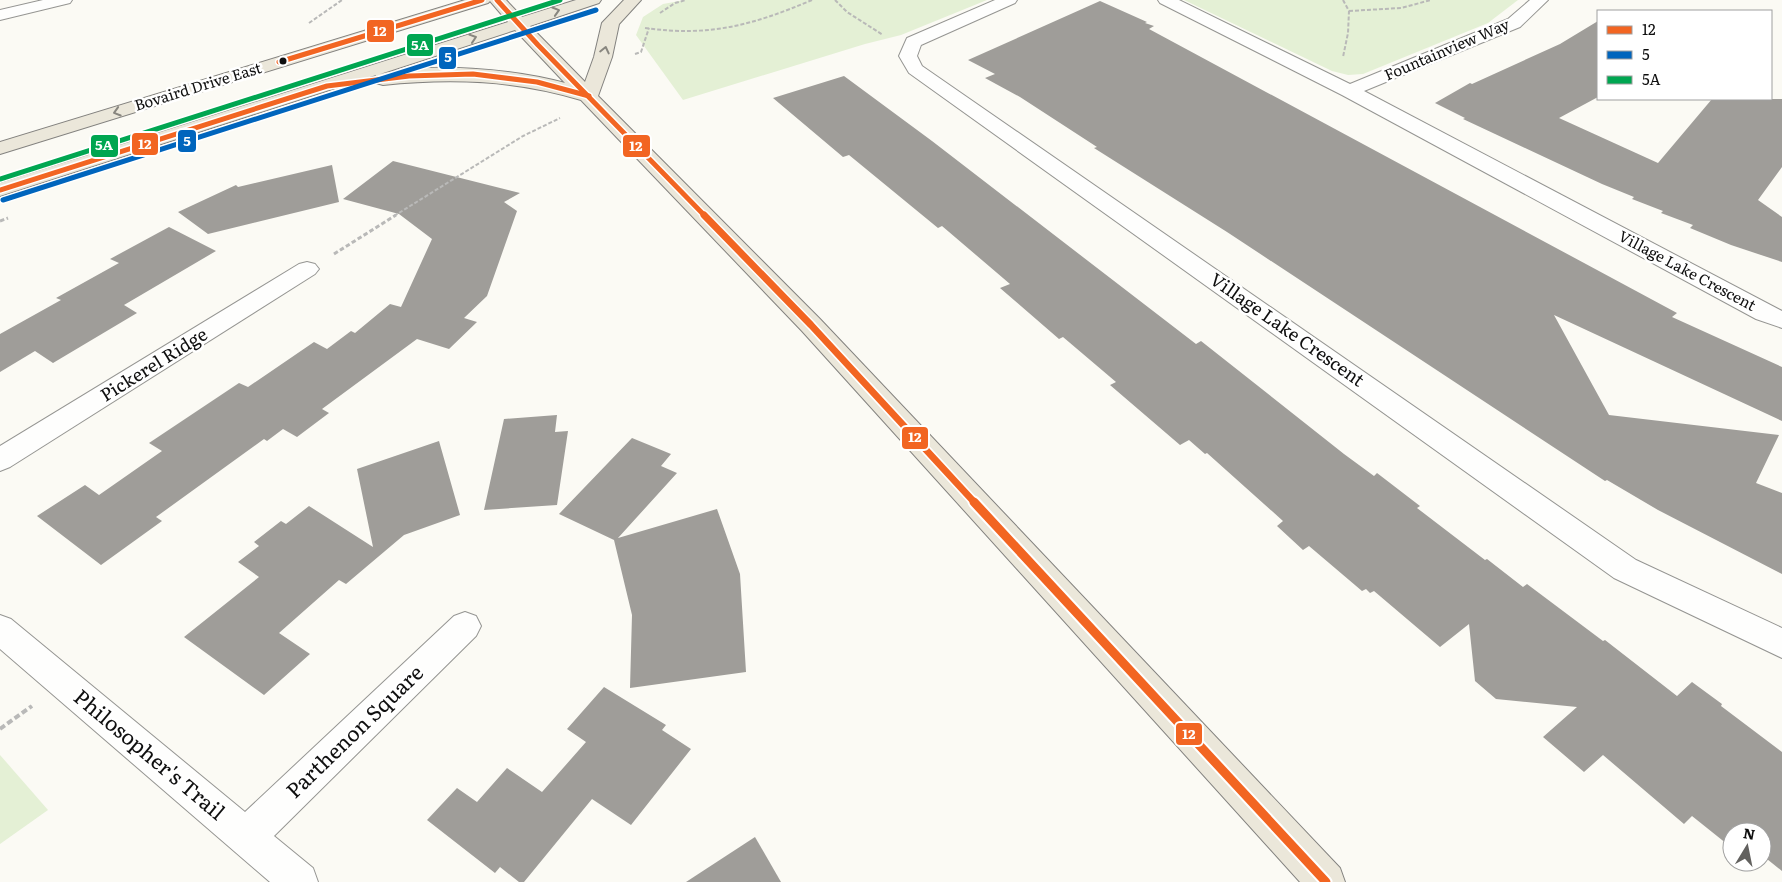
<svg xmlns="http://www.w3.org/2000/svg" width="1782" height="882" viewBox="0 0 1782 882" font-family="Literata,serif">
  <rect width="100%" height="100%" fill="#fbfaf4"/>
  <g fill="#e4f0d5">
    <path d="M685,0h302l-86,35 -36,9 -182,56 -47,-65 7,-18 20,-13z"/>
    <path d="M1184,0h334l-30,23 -125,51 -15,1 -16,-4z"/>
    <path d="M0,755l48,55 -48,34z"/>
  </g>
  <g fill="#9f9d99">
    <path d="M1100,1l47,21 -2,1 9,3 -5,3 528,284 -5,4 110,50v54l-228,-106 55,100 170,20 -23,48 26,10v81l-124,-64 -51,-30 -2,1 -378,-249 -133,-84 3,-1 -77,-50 -35,-19 10,-4 -27,-14z"/>
    <path d="M1598,21v76l-39,21 99,45 54,-64h70v68l-24,33 24,17v45l-51,-17 -41,-17 3,-3 -32,-12 2,-2 -31,-12 2,-2 -32,-13 -139,-65 2,-1 -30,-15 35,-20 2,1 88,-40z"/>
    <path d="M844,76l88,65 264,203 5,-3 143,113 30,22 3,-3 43,33 -3,2 68,52 2,-1 36,28 4,-3 76,57 2,-1 72,56 15,-14 30,22 -1,2 61,46v119l-20,-16v-23h-28l-2,-2v18l-40,-32 -8,8 -81,-69 -19,17 -41,-35 34,-30 -81,-8 -21,-18 -6,-57 -29,23 -66,-56 -4,2 -4,-4 -4,2 -53,-45 -6,4 -26,-24 6,-5 -76,-68 -2,1 -16,-14 -9,5 -70,-60 6,-3 -53,-45 -4,2 -59,-51 10,-4 -68,-58 -4,2 -89,-73 -6,2 -70,-59z"/>
    <path d="M393,161l127,32 -16,9 13,9 -30,85 -23,22 13,4 -28,27 -32,-10 -95,70 7,4 -32,24 -14,-8 -16,12 -3,-2 -108,78 6,4 -61,44 -64,-49 48,-31 14,10 63,-44 -13,-8 90,-60 9,4 66,-45 13,7 24,-18 4,2 35,-29 11,3 31,-68 -33,-25 -56,-15z"/>
    <path d="M332,165l7,37 -131,32 -30,-22 58,-27 2,2z"/>
    <path d="M169,227l47,24 -92,54 13,8 -84,50 -18,-12 -35,21v-38l61,-34 -5,-2 63,-35 -9,-4z"/>
    <path d="M557,415l-2,17 13,-1 -11,74 -73,5 20,-91z"/>
    <path d="M632,438l39,16 -10,12 16,7 -59,65 99,-29 23,65 6,98 -116,16 2,-73 -18,-75 -55,-26z"/>
    <path d="M439,441l21,74 -56,20 -58,49 -7,-4 -60,53 31,21 -46,41 -80,-58 75,-60 -21,-15 21,-16 -5,-4 27,-21 5,3 23,-18 64,41 -16,-78z"/>
    <path d="M604,687l62,38 -4,5 29,19 -60,76 -39,-26 -68,83h-5l-19,-15 -5,6 -68,-53 30,-32 20,14 30,-34 35,24 44,-50 -19,-13z"/>
    <path d="M755,837l26,45h-95z"/>
  </g>
  <g fill="none" stroke-linecap="round" stroke-linejoin="round">
    <defs>
      <g id="minor">
        <path d="M43,0h29l-2,3 -70,17v-10z"/>
        <path d="M995,0h22l-2,3 -94,42 -4,11 5,10 714,494 146,68v30l-168,-80 -705,-505 -10,-17 8,-18z"/>
        <path d="M1158,0h21l171,84 158,-65 22,-19h18l-28,27 -156,64 418,220v17l-26,-9 -414,-224 -182,-92z"/>
        <path d="M307,262l8,2 4,5 -4,5 -305,193 -10,4v-25l299,-182z"/>
        <path d="M465,612l11,4 5,10 -5,10 -202,200 39,32 5,14h-48l-270,-233v-34l11,4 234,193 209,-196z"/>
      </g>
      <path id="major" d="M465,0h41l16,17 54,-17h25l-2,3 -69,23 55,56 9,-25 8,-34 22,-23h17l-22,24 -7,33 -14,39 222,223 520,549 5,14h-45l-498,-551 -221,-231c-66,-20 -130,-22 -198,-15l-7,-2 -2,-4 2,-4 -376,121v-13l508,-161 -18,-21 -2,2 -488,151v-12zM515,30l50,53c-51,-14 -134,-21 -185,-9z"/>
    </defs>
    <use href="#minor" stroke="#959592" stroke-width="2"/>
    <use href="#major" stroke="#83827f" stroke-width="2"/>
    <g stroke="#b9b9b8" stroke-width="2" stroke-dasharray="4 2" stroke-linecap="butt">
      <path d="M835,0l12,12 36,23"/>
      <path d="M1343,0l6,11 -1,22 -5,24"/>
      <path d="M1349,11l52,-3 30,-8"/>
      <path d="M660,13l15,-10 11,-3"/>
      <path d="M309,23l33,-23"/>
      <path d="M645,28c65,9 108,-3 167,-28"/>
      <path d="M635,54l6,-2 8,-24"/>
      <path d="M394,216l129,-80 37,-18"/>
    </g>
    <g stroke="#b9b9b8" stroke-width="3" stroke-dasharray="4.5 2.5" stroke-linecap="butt">
      <path d="M0,221l8,-3"/>
      <path d="M334,254l62,-39"/>
    </g>
    <path stroke="#b9b9b8" stroke-width="4" stroke-dasharray="6 3" stroke-linecap="butt" d="M0,729l32,-23"/>
    <use href="#minor" fill="#fefefd" fill-rule="evenodd"/>
    <use href="#major" fill="#ebe7da" fill-rule="evenodd"/>
    <defs>
      <g id="bus-1-far2">
        <path d="M497,0l41,45 167,171"/>
        <path d="M279,62l203,-62"/>
        <path d="M0,190l327,-104 82,-10 64,-2 64,8 52,14"/>
      </g>
      <path id="bus-1-far1" d="M704,215l107,110 164,178"/>
      <path id="bus-1" d="M974,502l352,380"/>
      <path id="bus-2" d="M3,200l593,-190"/>
      <path id="bus-3" d="M0,179l560,-179"/>
    </defs>
    <use href="#bus-1-far2" stroke="#fff" stroke-width="8"/>
    <use href="#bus-1-far1" stroke="#fff" stroke-width="10"/>
    <use href="#bus-1" stroke="#fff" stroke-width="13"/>
    <use href="#bus-2" stroke="#fff" stroke-width="8"/>
    <use href="#bus-3" stroke="#fff" stroke-width="8"/>
    <use href="#bus-1-far2" stroke="#f26522" stroke-width="5"/>
    <use href="#bus-1-far1" stroke="#f26522" stroke-width="7"/>
    <use href="#bus-1" stroke="#f26522" stroke-width="9"/>
    <use href="#bus-2" stroke="#0065bd" stroke-width="5"/>
    <use href="#bus-3" stroke="#00a651" stroke-width="5"/>
  </g>
  <defs><path id="oneway-chevron" d="M-2-3.5L2.5 0L-2 3.5" fill="none" stroke-width="1.6" stroke-linecap="round" stroke-linejoin="round" transform="scale(1.25)"/></defs>
  <g stroke="#88867f">
    <use href="#oneway-chevron" transform="translate(556 11) rotate(-17)"/>
    <use href="#oneway-chevron" transform="translate(473 38) rotate(-18)"/>
    <use href="#oneway-chevron" transform="translate(605 50) rotate(-77)"/>
    <use href="#oneway-chevron" transform="translate(117 112) rotate(163)"/>
  </g>
  <circle fill="#0f0f0f" stroke="#fff" stroke-width="2" cx="283" cy="61" r="4.5"/>
  <g text-anchor="middle" stroke-width="5" stroke-linejoin="round" paint-order="stroke">
    <g font-size="15" fill="#0f0f0f" stroke="#fff">
      <text transform="translate(1447 50) rotate(-23)" y="5">Fountainview Way</text>
      <text transform="translate(198 87) rotate(-17)" y="5">Bovaird Drive East</text>
      <text transform="translate(1687 271) rotate(28)" y="5">Village Lake Crescent</text>
    </g>
    <g font-size="18" fill="#0f0f0f" stroke="#fff">
      <text transform="translate(1287 330) rotate(35)" y="6">Village Lake Crescent</text>
      <text transform="translate(154 365) rotate(-32)" y="6">Pickerel Ridge</text>
    </g>
    <g font-size="21" fill="#0f0f0f" stroke="#fff">
      <text transform="translate(355 732) rotate(-44)" y="7">Parthenon Square</text>
      <text transform="translate(149 755) rotate(40)" y="7">Philosopher's Trail</text>
    </g>
  </g>
  <g stroke="#fff" stroke-width="2">
    <rect x="366" y="19" width="29" height="24" rx="5" fill="#f26522"/>
    <rect x="406" y="33" width="28" height="24" rx="5" fill="#00a651"/>
    <rect x="438" y="46" width="19" height="24" rx="5" fill="#0065bd"/>
    <rect x="177" y="129" width="20" height="24" rx="5" fill="#0065bd"/>
    <rect x="131" y="132" width="28" height="24" rx="5" fill="#f26522"/>
    <rect x="90" y="134" width="29" height="24" rx="5" fill="#00a651"/>
    <rect x="622" y="134" width="29" height="24" rx="5" fill="#f26522"/>
    <rect x="901" y="426" width="28" height="24" rx="5" fill="#f26522"/>
    <rect x="1175" y="722" width="28" height="24" rx="5" fill="#f26522"/>
  </g>
  <g font-size="14" text-anchor="middle" font-weight="bold" fill="#fff">
    <text x="380" y="36">12</text>
    <text x="420" y="50">5A</text>
    <text x="448" y="62">5</text>
    <text x="187" y="146">5</text>
    <text x="145" y="149">12</text>
    <text x="104" y="150">5A</text>
    <text x="636" y="151">12</text>
    <text x="915" y="442">12</text>
    <text x="1189" y="739">12</text>
  </g>
  <rect x="1597" y="10" width="175" height="90" fill="#ffffff" stroke="#9f9f9f"/>
  <rect x="1607" y="26" width="25" height="8" fill="#f26522" stroke="#9f9f9f"/>
  <text x="1642" y="35" font-size="15" fill="#0f0f0f">12</text>
  <rect x="1607" y="51" width="25" height="8" fill="#0065bd" stroke="#9f9f9f"/>
  <text x="1642" y="60" font-size="15" fill="#0f0f0f">5</text>
  <rect x="1607" y="76" width="25" height="8" fill="#00a651" stroke="#9f9f9f"/>
  <text x="1642" y="85" font-size="15" fill="#0f0f0f">5A</text>
  <g transform="translate(1747 847) rotate(10)"><circle r="24" fill="#ffffff" stroke="#9f9f9f"/>
  <path d="M0-4L9 19L0 12L-9 19Z" fill="#62615f"/>
  <text y="-8" font-size="14" font-weight="bold" text-anchor="middle" fill="#0f0f0f">N</text>
  </g>
</svg>
